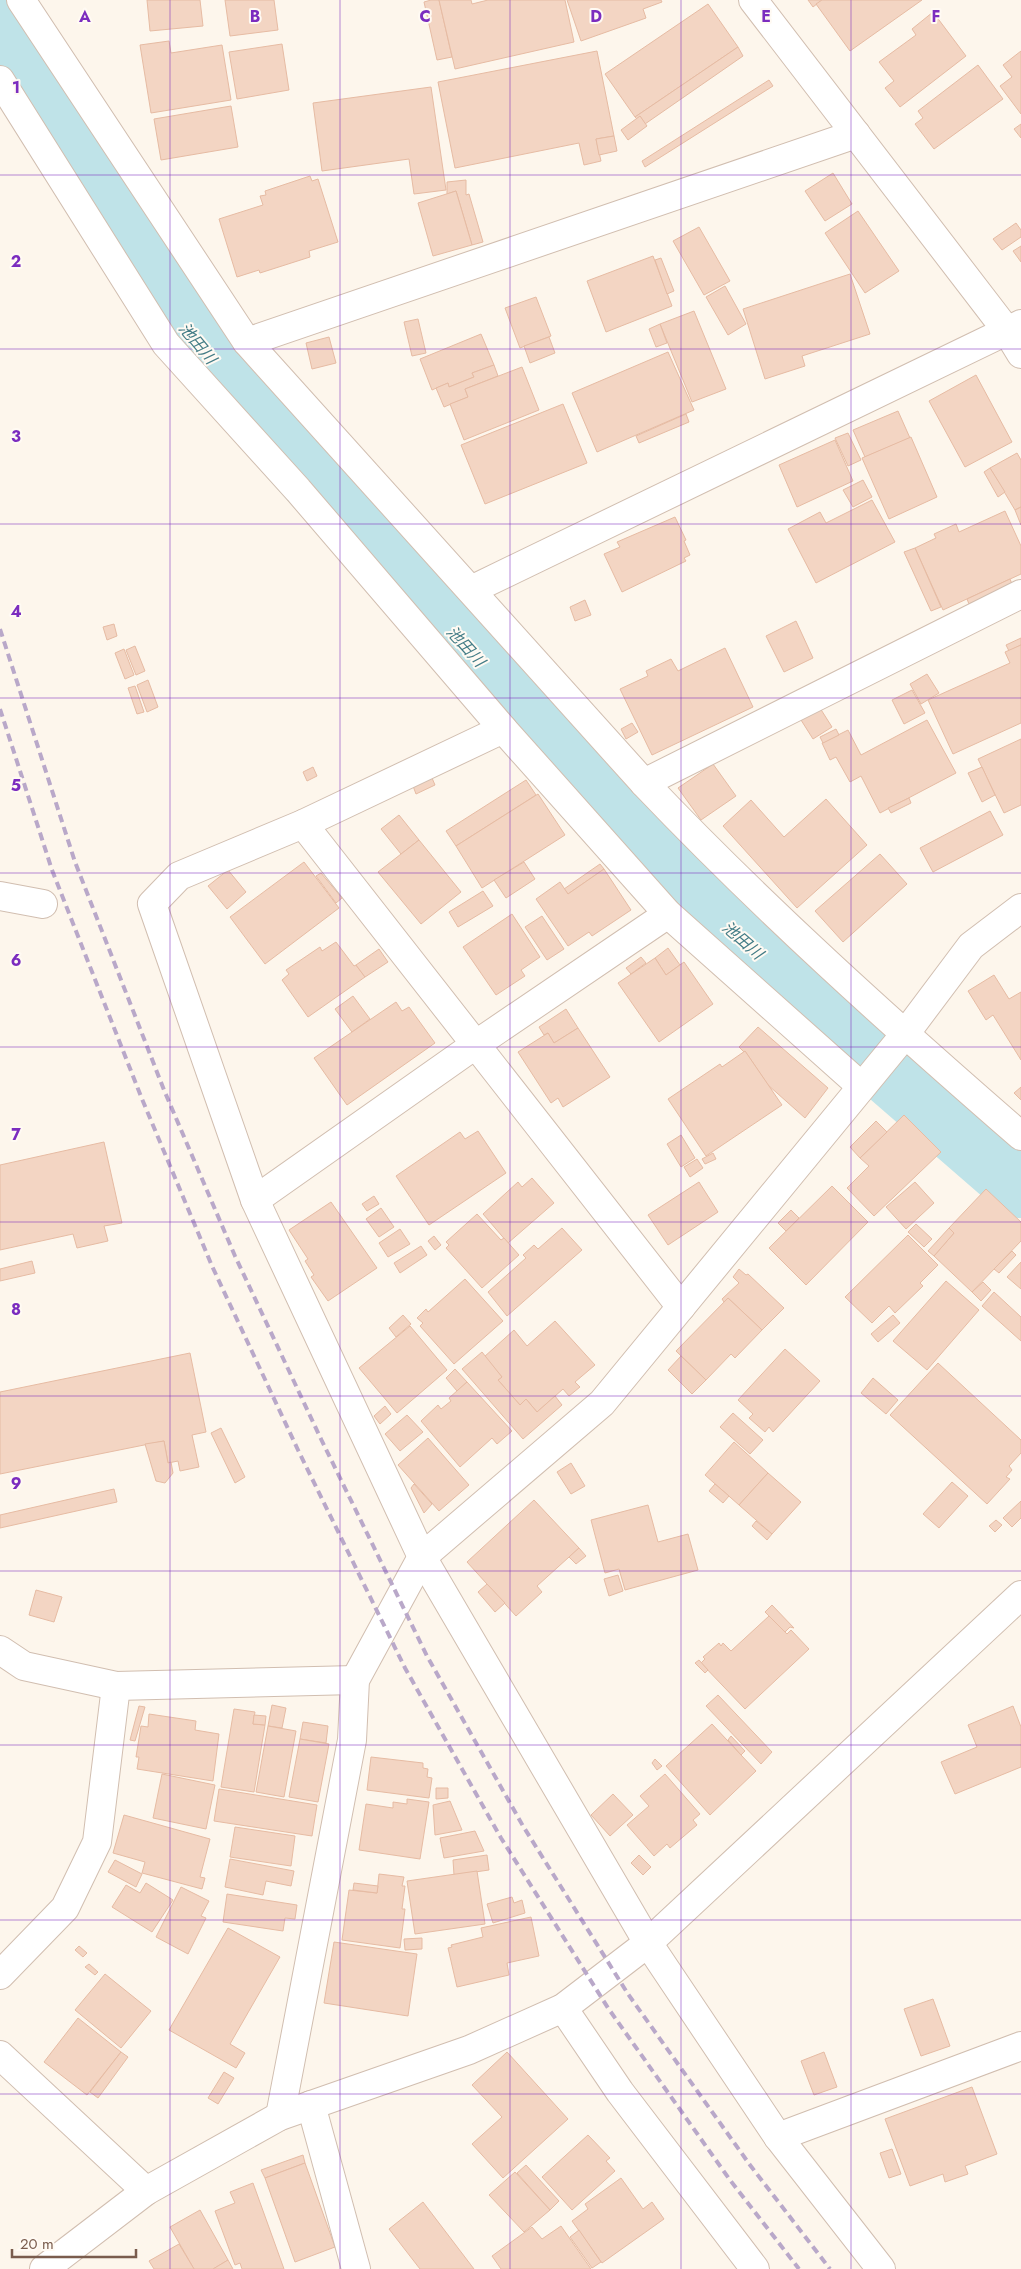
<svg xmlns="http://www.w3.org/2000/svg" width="1021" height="2269" viewBox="0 0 1021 2269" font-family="Jost,'Noto Sans JP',sans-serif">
  <rect width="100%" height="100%" fill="#fdf6ec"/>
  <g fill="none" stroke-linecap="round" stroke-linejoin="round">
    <path stroke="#bfe3e8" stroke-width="74" d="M0,34l185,296 369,414 68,83 75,73 324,281"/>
  </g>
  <g fill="#f3d5c3" stroke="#e6bba3">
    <path d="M147,0h53l3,26 -53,5z"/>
    <path d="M225,0h49l4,30 -48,6z"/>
    <path d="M431,0h8l13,57 -15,3 -13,-58z"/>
    <path d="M439,0h32l1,4 16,-4h77l9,42 -119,27z"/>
    <path d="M567,0h94l1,2 -19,7 3,9 -65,23z"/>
    <path d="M808,0h14l-9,7z"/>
    <path d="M822,0h100l-72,51 -34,-47z"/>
    <path d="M708,4l30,43 -103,70 -30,-43z"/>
    <path d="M933,12l33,44 -66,51 -15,-19 9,-7 -15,-19 37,-27 -4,-6z"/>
    <path d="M169,41l2,12 51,-8 9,55 -80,13 -11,-68z"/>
    <path d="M282,44l7,46 -52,9 -8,-47z"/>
    <path d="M738,47l5,9 -98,68 -5,-8 -3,3 -2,-2z"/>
    <path d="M597,51l17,85 -18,3 5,22 -17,4 -5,-22 -124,25 -17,-86z"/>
    <path d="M1021,51v63l-21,-28 12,-9 -9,-12z"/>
    <path d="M978,65l25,34 -69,50 -19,-25 8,-6 -5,-7z"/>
    <path d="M769,80l4,6 -128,81 -3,-6z"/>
    <path d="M431,87l15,103 -32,4 -5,-35 -87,12 -9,-68z"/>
    <path d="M231,106l7,41 -77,13 -7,-41z"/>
    <path d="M640,116l7,10 -19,14 -7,-10z"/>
    <path d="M1021,124v14l-7,-9z"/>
    <path d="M614,136l3,15 -18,4 -3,-16z"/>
    <path d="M833,173l19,31 -27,17 -20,-30z"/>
    <path d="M310,176l2,5 6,-2 20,63 -29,9 1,6 -50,16 -1,-3 -22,7 -18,-58 44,-14 -3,-9 6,-1 -1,-4z"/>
    <path d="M466,180v15l3,-1 14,48 -11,3 -16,-54 -9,3v-12z"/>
    <path d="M456,191l16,54 -39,11 -15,-53z"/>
    <path d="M858,211l41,60 -34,22 -40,-60z"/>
    <path d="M1016,223l5,7v7l-19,13 -9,-11z"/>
    <path d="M699,227l31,54 -26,14 -31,-54z"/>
    <path d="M1021,246v16l-8,-11z"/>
    <path d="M653,256l19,50 -66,26 -19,-51z"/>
    <path d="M661,258l13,33 -7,3 -12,-34z"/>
    <path d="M850,274l20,60 -68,22 3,10 -40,13 -22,-70z"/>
    <path d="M725,286l21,38 -18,11 -22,-38z"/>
    <path d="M536,297l15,39 -31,12 -15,-40z"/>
    <path d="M694,311l32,78 -34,13 -32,-78z"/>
    <path d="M418,319l8,34 -14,3 -8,-34z"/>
    <path d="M660,324l7,19 -11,4 -7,-18z"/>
    <path d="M481,334l13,31 -22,8 2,4 -25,10 -1,-4 -16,7 -12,-31z"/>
    <path d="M329,337l7,26 -24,6 -6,-26z"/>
    <path d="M549,337l6,16 -25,10 -6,-17z"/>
    <path d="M668,352l26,58 -97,42 -25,-59z"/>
    <path d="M494,365l4,11 -33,13 3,8 -24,10 -8,-19 12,-5 1,4 25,-10 -2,-4z"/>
    <path d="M522,367l17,43 -75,30 -14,-36 18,-7 -3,-8z"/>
    <path d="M976,375l36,67 -47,25 -36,-66z"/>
    <path d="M563,404l24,59 -102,41 -24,-59z"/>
    <path d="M898,411l12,27 -45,19 -12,-27z"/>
    <path d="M686,414l3,8 -50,21 -3,-7z"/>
    <path d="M848,433l13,27 -13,6 -13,-28z"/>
    <path d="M911,437l26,60 -48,22 -27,-61z"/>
    <path d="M835,440l18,41 -56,26 -18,-42z"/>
    <path d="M1017,453l4,7v47l-6,3 -25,-42z"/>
    <path d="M990,468l15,24 -7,5 -14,-25z"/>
    <path d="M863,480l9,17 -19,10 -10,-17z"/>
    <path d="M872,500l23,42 -79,41 -28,-54 32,-17 6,11z"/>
    <path d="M1021,507v18l-6,-15z"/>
    <path d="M1005,511l16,35v28l-78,36 -28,-62 21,-10 -2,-4 22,-10 3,8z"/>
    <path d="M675,517l11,23 -2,1 6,14 -6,3 2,3 -64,31 -18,-38 16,-7 -3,-5z"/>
    <path d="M915,548l26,59 -10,4 -27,-59z"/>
    <path d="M1010,579l2,5 -43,20 -2,-5z"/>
    <path d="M585,600l6,15 -16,6 -5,-14z"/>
    <path d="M796,621l17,37 -29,14 -18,-36z"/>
    <path d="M114,624l3,12 -10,4 -4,-13z"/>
    <path d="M1021,638v7l-12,6 -3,-6z"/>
    <path d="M1021,645v78l-68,31 -25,-54 82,-37 -5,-11z"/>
    <path d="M135,646l10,25 -9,4 -10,-25z"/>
    <path d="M725,648l28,59 -101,48 -32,-66 28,-13 -2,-5 25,-12 7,12z"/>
    <path d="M124,649l10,26 -9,4 -10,-26z"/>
    <path d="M927,674l12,19 -18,11 -11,-20z"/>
    <path d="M148,680l10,27 -11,5 -10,-27z"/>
    <path d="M135,686l9,26 -7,2 -9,-26z"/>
    <path d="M912,690l13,23 -21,11 -12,-24z"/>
    <path d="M820,708l12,19 -19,12 -12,-19z"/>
    <path d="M927,720l29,53 -76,40 -19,-37 -11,6 -14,-25 -6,3 -8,-17 26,-13 13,25z"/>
    <path d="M632,723l6,9 -12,7 -5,-10z"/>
    <path d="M836,729l3,6 -16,8 -3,-6z"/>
    <path d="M1021,739v66l-17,8 -26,-54z"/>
    <path d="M713,764l23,32 -35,24 -23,-32z"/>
    <path d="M313,767l4,9 -10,5 -4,-9z"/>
    <path d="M982,767l13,28 -13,7 -14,-29z"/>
    <path d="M432,778l3,7 -19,9 -3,-8z"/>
    <path d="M526,780l10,15 -80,51 -10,-15z"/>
    <path d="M538,794l27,41 -83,53 -26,-42z"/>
    <path d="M909,798l2,5 -20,10 -3,-5z"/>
    <path d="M826,799l41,46 -70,63 -74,-82 28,-26 33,37z"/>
    <path d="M990,811l13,24 -70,37 -13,-24z"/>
    <path d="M399,815l20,25 -18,14 -20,-25z"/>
    <path d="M419,840l42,52 -40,32 -43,-52z"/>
    <path d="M880,854l27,30 -64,58 -28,-31z"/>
    <path d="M304,862l35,46 -74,56 -35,-47z"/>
    <path d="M524,862l11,17 -29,19 -12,-18z"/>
    <path d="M600,864l4,5 -36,25 -4,-5z"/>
    <path d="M604,869l27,41 -39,26 -3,-4 -21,14 -32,-47 24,-17 8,12z"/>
    <path d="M228,870l18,22 -19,17 -19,-23z"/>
    <path d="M321,873l21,25 -6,5 -20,-27z"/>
    <path d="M483,891l10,15 -35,21 -9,-15z"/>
    <path d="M512,914l28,43 -19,13 4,6 -29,19 -33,-48z"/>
    <path d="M542,916l22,33 -17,11 -22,-33z"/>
    <path d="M336,942l18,24 2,-1 9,12 -57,40 -26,-37 7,-6 -3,-4 34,-23 2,4z"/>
    <path d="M668,948l12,17 -14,10 -11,-17z"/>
    <path d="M379,949l9,13 -23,15 -9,-12z"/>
    <path d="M641,957l5,6 -15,11 -5,-6z"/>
    <path d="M655,958l11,17 18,-13 29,42 -54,38 -41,-59z"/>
    <path d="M994,975l15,24 12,-7v68l-28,-45 -7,5 -18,-29z"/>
    <path d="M353,996l17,23 -18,13 -17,-23z"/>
    <path d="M396,1002l6,9 7,-4 26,36 -88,62 -33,-47z"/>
    <path d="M566,1009l12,19 -24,15 -6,-10 -4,2 -5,-8z"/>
    <path d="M758,1027l70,61 -23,30 -37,-33 -23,-34 -1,1 -5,-5z"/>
    <path d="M578,1028l32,49 -47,30 -5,-9 -7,5 -33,-51 30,-19 6,10z"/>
    <path d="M745,1051l37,54 -76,51 -38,-57 52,-35 2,3z"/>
    <path d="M1021,1087v13l-7,-7z"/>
    <path d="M904,1115l37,37 -67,64 -27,-28 22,-22 -9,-8z"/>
    <path d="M876,1121l11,11 -27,26 -10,-11z"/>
    <path d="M478,1131l28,42 -77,52 -33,-49 64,-44 5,7z"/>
    <path d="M681,1135l14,23 -14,9 -14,-23z"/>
    <path d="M104,1142l18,81 -18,3 4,15 -31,7 -4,-14 -73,16v-85z"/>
    <path d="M713,1153l3,6 -11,5 -3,-5z"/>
    <path d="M697,1159l6,9 -13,9 -6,-10z"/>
    <path d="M532,1178l22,25 -46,40 -25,-29 35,-32 4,5z"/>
    <path d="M699,1182l19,30 -50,33 -20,-30z"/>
    <path d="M915,1182l19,21 -28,26 -20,-22z"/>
    <path d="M832,1186l36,36 -62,63 -37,-37z"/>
    <path d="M986,1189l35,33v19l-49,51 -38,-36 20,-23 -5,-5z"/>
    <path d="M374,1196l5,8 -12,7 -5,-7z"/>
    <path d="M331,1202l46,66 -49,33 -17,-24 3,-2 -9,-14 3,-2 -19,-29z"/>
    <path d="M381,1208l13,19 -15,10 -13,-18z"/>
    <path d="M791,1210l8,8 -13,13 -8,-8z"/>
    <path d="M477,1214l24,26 3,-2 15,17 -37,33 -36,-40 3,-3 -3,-3z"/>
    <path d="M916,1224l16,15 -8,8 -16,-15z"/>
    <path d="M562,1228l20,22 -75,66 -19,-24 38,-34 -3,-3 11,-10 4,4z"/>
    <path d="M949,1228l5,5 -20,23 -6,-5z"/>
    <path d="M400,1229l10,15 -22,13 -9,-14z"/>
    <path d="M908,1235l30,30 -18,18 3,3 -28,27 -6,-7 -17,17 -27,-26z"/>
    <path d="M434,1236l7,9 -6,5 -7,-9z"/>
    <path d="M421,1246l6,9 -27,18 -6,-10z"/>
    <path d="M1012,1251l4,4 -17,18 -5,-4z"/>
    <path d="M32,1261l3,12 -35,8v-12z"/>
    <path d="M1021,1262v27l-14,-12z"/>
    <path d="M739,1269l7,6 2,-1 36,34 -22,22 -34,-32 -4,4 -2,-3 17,-16 -6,-6z"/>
    <path d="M465,1279l38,42 -49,43 -34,-38 3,-3 -6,-5 9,-9 2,3z"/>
    <path d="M946,1281l33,29 -52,60 -34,-29z"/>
    <path d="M983,1282l8,8 -10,11 -9,-9z"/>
    <path d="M994,1292l27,25v24l-39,-35z"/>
    <path d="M728,1298l34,32 -27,28 -4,-4 -25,26 -30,-29z"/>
    <path d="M403,1315l8,9 -15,13 -7,-9z"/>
    <path d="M893,1315l7,8 -22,19 -7,-8z"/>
    <path d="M555,1321l40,44 -20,17 5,5 -11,9 -6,-7 -26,23 -11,-13 -6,6 -22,-25 4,-3 -18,-20 30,-27 13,16z"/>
    <path d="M410,1326l37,44 -50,43 -38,-45z"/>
    <path d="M785,1349l35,32 -47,51 -4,-5 -4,5 -16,-14 4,-4 -15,-14z"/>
    <path d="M482,1352l20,25 -4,3 22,25 6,-6 11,13 18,-16 7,9 -39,34 -61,-70z"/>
    <path d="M190,1353l16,79 -14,3 7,32 -19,4 -2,-10 -10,2 -4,-22 -164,33v-82z"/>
    <path d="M681,1356l25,24 -14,14 -24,-24z"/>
    <path d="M938,1363l83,77v13l-12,13 3,4 -6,7 4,2 -23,25 -97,-89z"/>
    <path d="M455,1369l12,13 -10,9 -11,-13z"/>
    <path d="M873,1378l25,22 -12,14 -25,-21z"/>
    <path d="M467,1382l45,49 -15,13 -5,-6 -32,29 -39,-46 17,-16 3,4 10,-8 -2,-3z"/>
    <path d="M385,1406l6,8 -11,10 -6,-8z"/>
    <path d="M733,1413l30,27 -13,14 -30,-27z"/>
    <path d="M407,1415l16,17 -23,19 -15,-17z"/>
    <path d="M221,1428l24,49 -10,6 -24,-50z"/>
    <path d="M428,1438l41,47 -30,26 -41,-46z"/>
    <path d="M164,1441l4,22 3,-1 2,11 -8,10 -9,-2 -11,-37z"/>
    <path d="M734,1442l34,31 -29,32 -34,-30z"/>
    <path d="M571,1463l14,23 -14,8 -14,-22z"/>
    <path d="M768,1473l33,29 -29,32 -33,-29z"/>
    <path d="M952,1482l16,14 -29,32 -16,-14z"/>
    <path d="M414,1484l18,20 -8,9 -13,-25z"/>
    <path d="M715,1484l14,12 -6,7 -14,-12z"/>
    <path d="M114,1489l3,13 -117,26v-13z"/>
    <path d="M534,1500l45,48 -42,38 5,6 -26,24 -49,-54z"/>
    <path d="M1021,1501v17l-9,9 -9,-9z"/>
    <path d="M648,1505l10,37 30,-8 10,36 -73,20 -6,-21 -14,4 -14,-53z"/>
    <path d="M996,1520l6,5 -7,7 -6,-6z"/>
    <path d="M756,1521l16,13 -5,6 -15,-14z"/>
    <path d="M579,1548l7,8 -10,8 -7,-7z"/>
    <path d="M618,1575l5,16 -14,5 -5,-17z"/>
    <path d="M487,1584l18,19 -10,9 -17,-20z"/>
    <path d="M36,1590l26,7 -8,25 -25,-7z"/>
    <path d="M772,1605l22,23 -4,-1 -5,5 -20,-20z"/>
    <path d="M769,1616l18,18 4,-4 18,19 -64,60 -44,-46 4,-4 -2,-2 16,-14 2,3 2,-3 8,8z"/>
    <path d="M699,1660l9,10 -3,3 -10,-10z"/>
    <path d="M718,1695l54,57 -11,12 -55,-58z"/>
    <path d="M272,1705l14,3 -4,20 -14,-2z"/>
    <path d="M139,1706l6,1 -10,34 -5,-1z"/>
    <path d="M1013,1706l8,21v40l-66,27 -14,-32 36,-15 -9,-22z"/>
    <path d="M234,1709l21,3 -2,12 12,1 -11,67 -33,-5z"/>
    <path d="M149,1714l47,7 -1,9 24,4 -6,47 -76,-12 2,-12h-3l5,-31 7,1z"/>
    <path d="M254,1715l12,1 -1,9 -12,-1z"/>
    <path d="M303,1722l25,4 -2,17 -26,-4z"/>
    <path d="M712,1724l44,47 -46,44 -44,-49z"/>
    <path d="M268,1726l28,5 -12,66 -28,-5z"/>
    <path d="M731,1736l14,15 -4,4 -13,-15z"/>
    <path d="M300,1739l29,5 -11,58 -29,-5z"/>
    <path d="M371,1757l52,6v5l5,1 -1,8 5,1 -3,20 -62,-8z"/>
    <path d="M655,1759l7,7 -5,4 -5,-7z"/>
    <path d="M162,1774l53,11 -9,44 -53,-11z"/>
    <path d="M665,1774l35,40 -7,6 4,5 -27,23 -3,-4 -13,12 -27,-31 22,-19 -9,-10z"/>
    <path d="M436,1788h12v10l-12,1z"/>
    <path d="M219,1789l98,16 -5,31 -98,-15z"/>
    <path d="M613,1794l20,21 -23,21 -19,-21z"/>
    <path d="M407,1799l22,3 -9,57 -61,-9 7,-46 27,4v-6l14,2z"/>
    <path d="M450,1801l12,29 -27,5 -2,-30z"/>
    <path d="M124,1815l86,24 -10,38 5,1 -3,11 -60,-16 3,-11 -32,-9z"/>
    <path d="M235,1827l60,9 -4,30 -61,-9z"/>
    <path d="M475,1831l9,20 -40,7 -4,-20z"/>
    <path d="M487,1855l2,15 -35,5 -1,-15z"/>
    <path d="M639,1855l12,12 -8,8 -12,-12z"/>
    <path d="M230,1859l64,12 -3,15 -25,-5 -3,14 -38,-8z"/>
    <path d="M115,1860l27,14 -6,13 -28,-15z"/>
    <path d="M477,1871l8,53 -70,10 -8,-53z"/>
    <path d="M379,1874l25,3 -2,9h3l-3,23h3l-5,39 -58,-8 7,-50 28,3z"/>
    <path d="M146,1883l27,17 -21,32 -40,-25 14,-22 14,8z"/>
    <path d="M354,1883l24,3 -1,7 -24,-3z"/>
    <path d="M181,1887l28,14 -8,15 5,2 -18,36 -32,-17z"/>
    <path d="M227,1894l70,11 -2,14 -10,-1 -2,13 -60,-9z"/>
    <path d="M512,1897l2,6 8,-3 3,13 -32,10 -6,-19z"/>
    <path d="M531,1917l8,39 -32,7 2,12 -52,12 -9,-39 4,-1 -1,-2 32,-8 -2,-9z"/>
    <path d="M228,1928l52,29 -50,87 15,9 -9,15 -67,-38z"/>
    <path d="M422,1938v11l-17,1 -1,-11z"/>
    <path d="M334,1942l83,12 -9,62 -84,-13z"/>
    <path d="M79,1946l8,7 -4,4 -8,-7z"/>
    <path d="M89,1964l9,8 -3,3 -10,-8z"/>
    <path d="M105,1974l46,37 -30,37 -46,-38z"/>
    <path d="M933,1999l17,47 -29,10 -17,-47z"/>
    <path d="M78,2018l43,34 -34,43 -43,-33z"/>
    <path d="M121,2052l7,5 -30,41 -8,-6z"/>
    <path d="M507,2052l61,67 -65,59 -31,-34 30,-27 -30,-32z"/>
    <path d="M824,2052l13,35 -23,8 -13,-34z"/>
    <path d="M224,2072l10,6 -16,26 -10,-6z"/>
    <path d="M972,2087l25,67 -32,12 3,8 -23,8 -2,-8 -33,12 -25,-67z"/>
    <path d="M588,2135l22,23 -4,3 9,10 -43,39 -30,-33z"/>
    <path d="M892,2149l9,25 -12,4 -9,-25z"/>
    <path d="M303,2155l2,8 -40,15 -4,-8z"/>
    <path d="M305,2163l30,84 -40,15 -30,-84z"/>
    <path d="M526,2165l33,36 -9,9 -33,-37z"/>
    <path d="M515,2172l35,38 -26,22 -35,-37z"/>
    <path d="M621,2178l22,31 9,-7 12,17 -62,44 -30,-42 16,-12 -3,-5z"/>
    <path d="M253,2183l31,86h-42l-2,-6 -5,2 -20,-54 20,-8 -5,-11z"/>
    <path d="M423,2202l51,67h-54l-31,-40z"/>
    <path d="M200,2210l28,50 -15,9h-19l-24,-42z"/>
    <path d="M561,2226l30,43h-90l-9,-13 40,-29 10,12z"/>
    <path d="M579,2230l22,32 -9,6 -22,-31z"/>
    <path d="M179,2244l15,25h-40l-5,-8z"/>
    <path d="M228,2260l5,9h-20z"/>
  </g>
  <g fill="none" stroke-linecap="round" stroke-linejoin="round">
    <defs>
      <g id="minor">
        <path d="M21,0l226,342 397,441c119,125 247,240 377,353"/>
        <path d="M753,0l254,331 14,23"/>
        <path d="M0,80l166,264 132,146 205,239 165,185 193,172"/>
        <path d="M247,342l609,-208"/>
        <path d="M471,590l550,-266"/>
        <path d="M503,729l-200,95 -124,52 -27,28 103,296 167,357 226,386 130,194 103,132"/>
        <path d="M644,783l377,-189"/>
        <path d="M303,824l378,483"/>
        <path d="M0,896l43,8"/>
        <path d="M255,1200l220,-155 193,-131"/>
        <path d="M0,1650l24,16 92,20 239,-6"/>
        <path d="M0,1975l65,-67 32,-66 19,-156"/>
        <path d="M563,2008l57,84 135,177"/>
        <path d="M0,2055l146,136"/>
        <path d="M311,2105l45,164"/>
        <path d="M280,2116l72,-376 3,-60 67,-123 180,-154 300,-365 69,-92 50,-38"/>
        <path d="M778,2137l243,-91"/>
        <path d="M44,2269l102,-78 134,-75 189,-66 94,-42 85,-65 373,-348"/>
      </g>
    </defs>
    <use href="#minor" stroke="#d1beb0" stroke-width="30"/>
    <use href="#minor" stroke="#fff" stroke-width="28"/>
    <g stroke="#b9a8c9" stroke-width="4" stroke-dasharray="8 5" stroke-linecap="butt">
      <path d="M0,629l75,233 89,228 71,166 86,183 106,217 96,170 105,168 122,171 80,104"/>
      <path d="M0,709l52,161 90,229 70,167 86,184 107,218 96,170 107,170 122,172 69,89"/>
    </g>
  </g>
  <path fill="none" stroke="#7b2cbf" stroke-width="1" stroke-opacity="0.55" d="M170,0v2269M340,0v2269M510,0v2269M681,0v2269M851,0v2269M0,175h1021M0,349h1021M0,524h1021M0,698h1021M0,873h1021M0,1047h1021M0,1222h1021M0,1396h1021M0,1571h1021M0,1745h1021M0,1920h1021M0,2094h1021"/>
  <g text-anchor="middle" stroke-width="4" stroke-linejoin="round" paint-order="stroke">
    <g font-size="16" font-style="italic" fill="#437c86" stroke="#fffaf3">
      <text transform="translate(198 343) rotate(50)" y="6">池田川</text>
      <text transform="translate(466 646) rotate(48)" y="6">池田川</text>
      <text transform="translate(743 940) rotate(41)" y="6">池田川</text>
    </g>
  </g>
  <g font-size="16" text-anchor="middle" font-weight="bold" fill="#7b2cbf" stroke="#fffaf3" stroke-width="4" stroke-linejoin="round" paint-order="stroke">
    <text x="85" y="22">A</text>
    <text x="255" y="22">B</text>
    <text x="425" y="22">C</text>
    <text x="596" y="22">D</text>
    <text x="766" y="22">E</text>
    <text x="936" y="22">F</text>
    <text x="16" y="93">1</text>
    <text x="16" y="267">2</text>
    <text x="16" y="442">3</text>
    <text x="16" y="617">4</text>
    <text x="16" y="791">5</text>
    <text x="16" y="966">6</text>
    <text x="16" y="1140">7</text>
    <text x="16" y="1315">8</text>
    <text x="16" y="1489">9</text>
  </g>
  <path d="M12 2249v8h124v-8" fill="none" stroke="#7a5c4d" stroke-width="2.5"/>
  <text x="20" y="2249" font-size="15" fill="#7a5c4d" stroke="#fffaf3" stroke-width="4" paint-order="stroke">20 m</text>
</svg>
